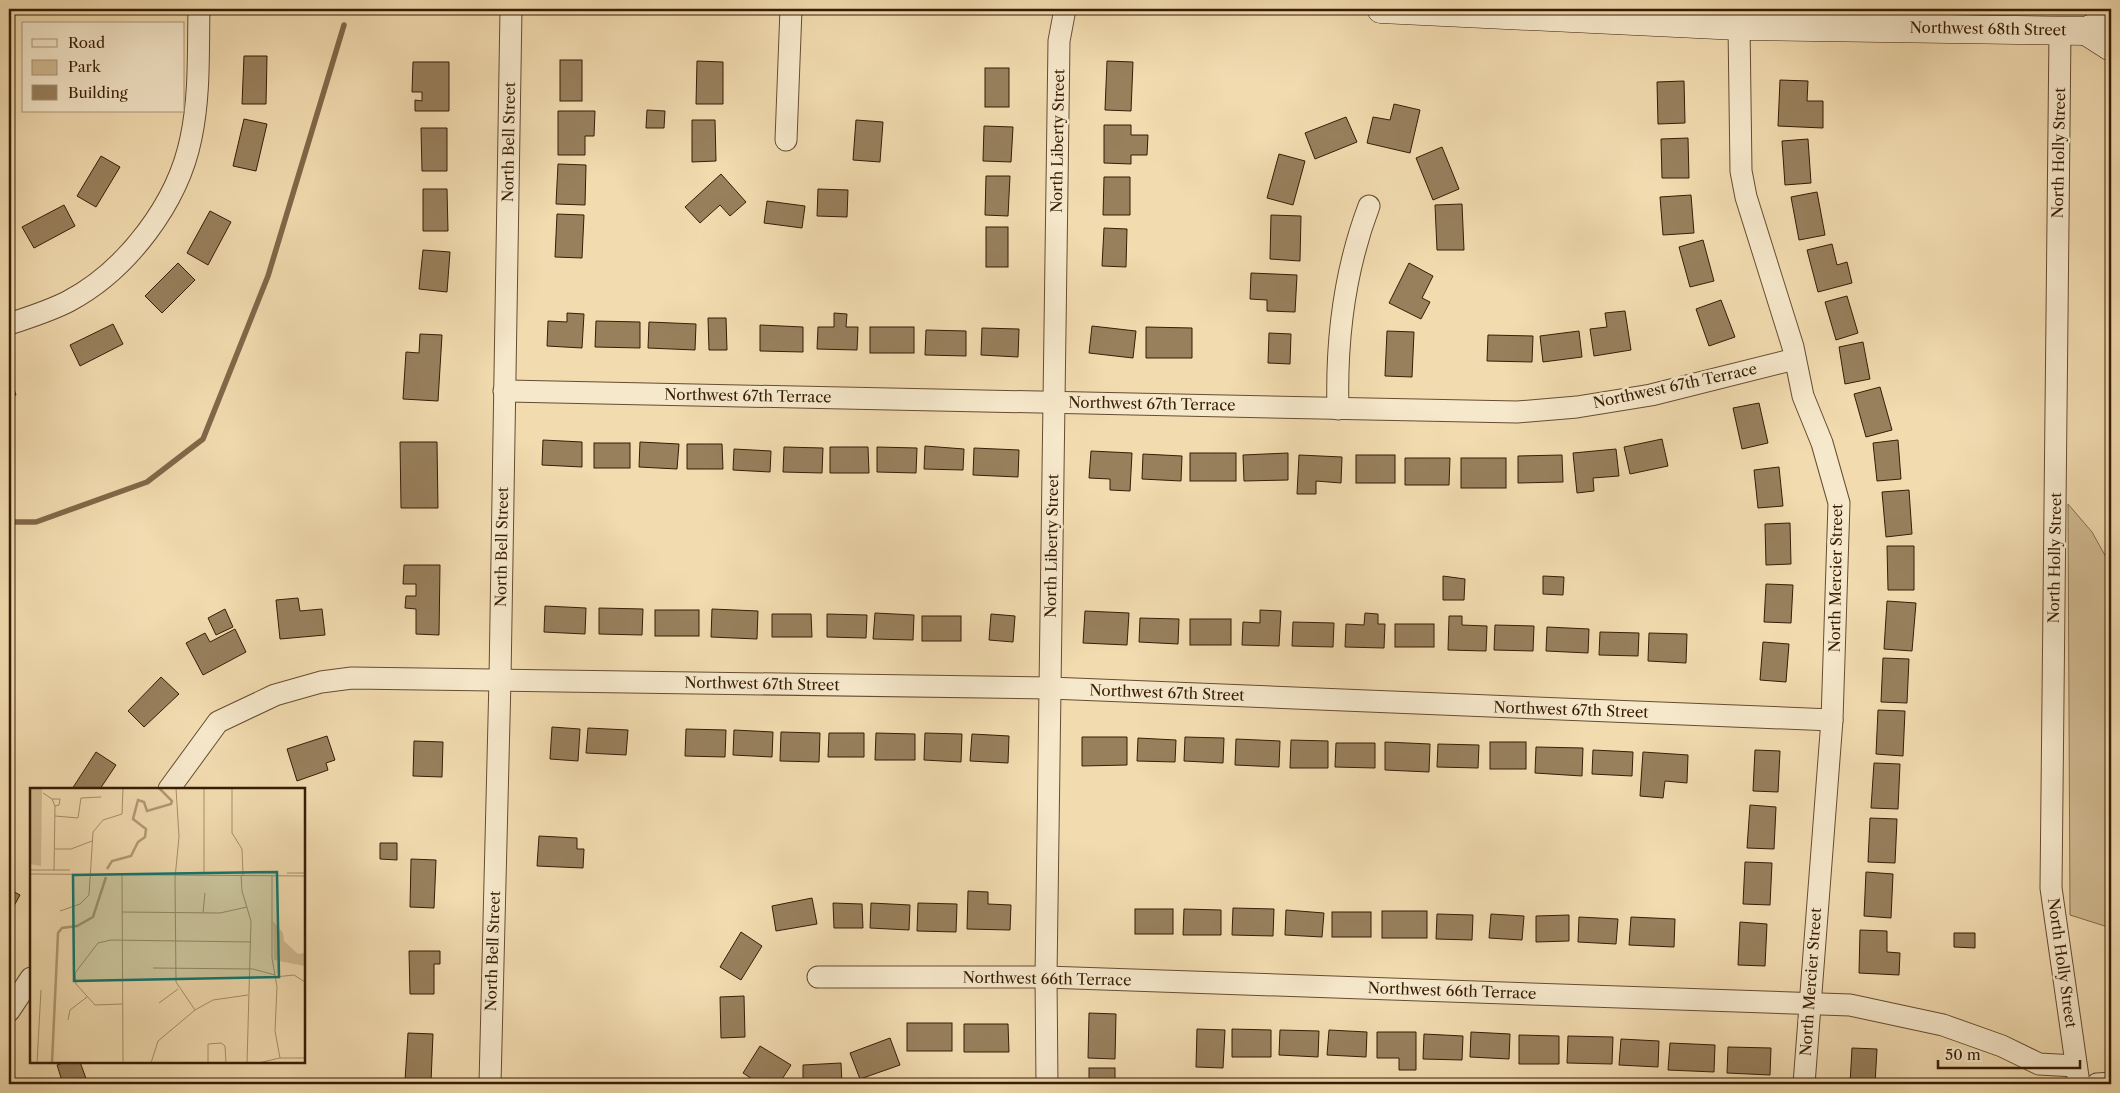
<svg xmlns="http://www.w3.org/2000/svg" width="2120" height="1093" viewBox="0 0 2120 1093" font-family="'Libre Caslon Text',serif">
  <rect width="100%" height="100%" fill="#f1dbaf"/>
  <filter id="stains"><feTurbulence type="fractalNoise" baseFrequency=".004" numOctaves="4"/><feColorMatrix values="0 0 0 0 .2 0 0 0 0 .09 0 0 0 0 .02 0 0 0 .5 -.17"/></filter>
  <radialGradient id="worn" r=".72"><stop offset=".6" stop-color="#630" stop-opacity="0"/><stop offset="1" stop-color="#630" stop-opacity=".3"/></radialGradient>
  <path fill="#d1bb92" stroke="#846c4c" d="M2068,504l24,28 19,34v362l-41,-13z"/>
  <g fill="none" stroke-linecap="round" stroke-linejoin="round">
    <path stroke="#816848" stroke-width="5.5" d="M9,522h27l111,-40 56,-43 65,-163 76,-251"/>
  </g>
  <g fill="#98805d" stroke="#371d05">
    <path d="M244,56h23l-1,48h-24z"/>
    <rect x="560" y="60" width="22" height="41"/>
    <path d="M697,61l26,1v42h-27z"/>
    <path d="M1107,61l26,1 -2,49 -26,-1z"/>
    <path d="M413,62h36v49h-34v-11l7,1v-9h-10z"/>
    <rect x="985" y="68" width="24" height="39"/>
    <path d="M1780,80l28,1 -1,20h16v27l-45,-2z"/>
    <path d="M1684,81l1,42 -27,1 -1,-42z"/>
    <path d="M1394,104l26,6 -10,43 -43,-10 6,-26 17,3z"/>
    <path d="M647,110l18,1 -1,17h-18z"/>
    <path d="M558,111h37l-1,25h-9v19h-27z"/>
    <path d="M1346,117l11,25 -42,17 -10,-26z"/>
    <path d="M244,119l23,5 -11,47 -23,-5z"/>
    <path d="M692,120h23l1,41 -24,1z"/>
    <path d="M856,120l27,2 -3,40 -27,-2z"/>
    <path d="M1104,125h27v10h17l-1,20h-16v9l-27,-1z"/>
    <path d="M984,126l29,1 -2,35 -28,-1z"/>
    <path d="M421,128h26v43h-25z"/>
    <path d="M1688,138l1,40h-27l-1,-39z"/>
    <path d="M1808,139l3,44 -26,2 -3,-44z"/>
    <path d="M1442,147l17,42 -26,11 -17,-42z"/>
    <path d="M1279,154l26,7 -12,44 -26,-7z"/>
    <path d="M101,156l19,11 -24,40 -19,-11z"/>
    <path d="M558,164l28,1 -1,40 -29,-1z"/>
    <path d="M721,174l25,28 -16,14 -10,-11 -20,18 -15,-16z"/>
    <path d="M986,176h24l-2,40 -23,-1z"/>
    <path d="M1104,177h26v38h-27z"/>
    <path d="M423,189h24l1,42h-25z"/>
    <path d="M818,189l30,1 -1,27 -30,-1z"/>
    <path d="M1817,192l8,43 -26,5 -8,-43z"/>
    <path d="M1691,195l3,38 -31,2 -3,-38z"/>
    <path d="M767,201l38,5 -3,22 -38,-5z"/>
    <path d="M1462,204l2,46h-27l-2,-45z"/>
    <path d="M64,205l11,21 -41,22 -12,-21z"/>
    <path d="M210,211l21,11 -23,43 -21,-12z"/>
    <path d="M557,214l27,1 -2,43 -27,-1z"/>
    <path d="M1271,215l30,1 -1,45 -30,-2z"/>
    <rect x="986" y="227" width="22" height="40"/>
    <path d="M1104,228l23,1 -1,38 -24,-1z"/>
    <path d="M1703,240l11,41 -24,6 -11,-40z"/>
    <path d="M1832,244l5,21 10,-3 5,21 -34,9 -11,-42z"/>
    <path d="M423,250l27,2 -3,40 -28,-3z"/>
    <path d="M178,263l17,17 -33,33 -17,-17z"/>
    <path d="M1409,263l24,13 -11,22 8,4 -9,17 -32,-16z"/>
    <path d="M1251,273l46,2 -2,37 -28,-1v-11l-17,-1z"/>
    <path d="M1847,296l11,37 -22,7 -11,-38z"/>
    <path d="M1721,300l14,37 -26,9 -13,-37z"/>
    <path d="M1625,311l6,39 -37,6 -4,-27 17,-2 -2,-14z"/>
    <path d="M567,313l17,1 -2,34 -35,-2 1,-25 19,1z"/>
    <path d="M834,313l13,1 -1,13h12l-1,23 -40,-1 1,-22h16z"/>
    <path d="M708,318h18l1,32h-18z"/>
    <path d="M596,321l44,1v26l-45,-1z"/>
    <path d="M649,322l47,2 -1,26 -47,-2z"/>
    <path d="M113,324l10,20 -43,22 -10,-21z"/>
    <path d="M760,325l43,2v25l-43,-1z"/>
    <path d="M1092,326l44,5 -3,27 -44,-5z"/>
    <rect x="870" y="327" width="44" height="26"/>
    <path d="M1146,327l46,1v30h-46z"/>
    <path d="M982,328l37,1 -1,28 -37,-2z"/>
    <path d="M926,330l40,1v25l-41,-1z"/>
    <path d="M1387,331l27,1 -2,45 -27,-1z"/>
    <path d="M1579,331l3,26 -39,5 -3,-26z"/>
    <path d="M1269,333l22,1 -1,30 -22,-1z"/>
    <path d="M420,334l22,1 -4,66 -35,-2 3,-47 13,1z"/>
    <path d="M1488,335l45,1 -1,26 -45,-1z"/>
    <path d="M1863,342l7,37 -25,5 -6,-37z"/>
    <path d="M9,374l7,21 -7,2z"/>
    <path d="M1880,387l12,43 -26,7 -12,-43z"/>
    <path d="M1759,403l9,40 -26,6 -9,-41z"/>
    <path d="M1662,439l6,27 -38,8 -6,-27z"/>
    <path d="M543,440l39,2v25l-40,-2z"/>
    <path d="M1898,440l3,39 -24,2 -4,-38z"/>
    <path d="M400,442h37l1,66h-37z"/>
    <path d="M640,442l39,2 -2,25 -38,-2z"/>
    <rect x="594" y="443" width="36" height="25"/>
    <path d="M687,444h35l1,25h-36z"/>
    <path d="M925,446l39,3 -1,21 -39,-1z"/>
    <path d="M784,447l39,1 -1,25 -39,-1z"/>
    <path d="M830,447h38l1,26h-39z"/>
    <path d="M877,447l40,1 -1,25 -39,-1z"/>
    <path d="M974,448l45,2 -1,27 -45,-2z"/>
    <path d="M734,449l37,2 -1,21 -37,-2z"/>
    <path d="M1616,449l3,27 -26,2 1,13 -17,2 -4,-40z"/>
    <path d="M1091,451l41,2 -2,38 -20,-1v-11l-21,-1z"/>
    <rect x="1190" y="453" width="46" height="28"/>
    <path d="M1288,453v27l-44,1 -1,-26z"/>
    <path d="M1143,454l39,2 -1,25 -39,-2z"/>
    <path d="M1299,455l43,2 -1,26 -25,-2v13h-19z"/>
    <rect x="1356" y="455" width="39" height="28"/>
    <path d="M1562,455l1,27 -45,1v-27z"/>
    <path d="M1405,458h45l-1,27h-44z"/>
    <rect x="1461" y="458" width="45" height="30"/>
    <path d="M1779,467l4,39 -25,2 -4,-38z"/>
    <path d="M1909,490l3,44 -26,3 -4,-45z"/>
    <path d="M1790,523l1,41 -25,1 -1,-41z"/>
    <path d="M1887,546h27v44h-26z"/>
    <path d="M404,565h36l-1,70 -23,-1v-25l-11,-1 1,-12h10v-12h-13z"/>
    <path d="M1443,576l22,3 -1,21h-21z"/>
    <path d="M1543,576l21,1 -1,18 -20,-1z"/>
    <path d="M1766,584l27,1 -2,38 -27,-1z"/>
    <path d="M298,598l2,13 22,-2 3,26 -45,4 -4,-39z"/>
    <path d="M1887,601l29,2 -4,48 -28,-2z"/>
    <path d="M545,606l41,2 -1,26 -41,-2z"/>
    <path d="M599,608l44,1 -1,26 -43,-1z"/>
    <path d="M225,609l8,18 -17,8 -8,-17z"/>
    <path d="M712,609l46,2 -1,28 -46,-2z"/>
    <rect x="655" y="610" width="44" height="26"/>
    <path d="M1260,610l21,1 -2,35 -37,-1 1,-23 17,1z"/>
    <path d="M1085,611l44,2 -2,32 -44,-2z"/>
    <path d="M875,613l39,2 -1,25 -40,-1z"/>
    <path d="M1365,613l13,1v10h7l-1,24 -39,-1 1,-23 18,1z"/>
    <path d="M772,614h39l1,23h-40z"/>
    <path d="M827,614l40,1 -1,23 -39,-1z"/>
    <path d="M991,614l24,2 -2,26 -24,-2z"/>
    <rect x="922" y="616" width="39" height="25"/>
    <path d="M1449,616h13v9l25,1 -1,25 -38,-1z"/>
    <path d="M1140,618l39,1 -1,25 -39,-2z"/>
    <rect x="1190" y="619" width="41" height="26"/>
    <path d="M1293,622l41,1 -1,24 -41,-1z"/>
    <rect x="1395" y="624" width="39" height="23"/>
    <path d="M1495,625l39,1 -1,25 -39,-1z"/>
    <path d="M1547,627l42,2 -1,24 -42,-2z"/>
    <path d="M235,629l11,23 -43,23 -17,-32 19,-10 5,9z"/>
    <path d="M1600,632l39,1 -1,23 -39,-1z"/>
    <path d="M1649,633l38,1 -1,29 -38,-2z"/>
    <path d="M1763,642l26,2 -3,38 -26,-2z"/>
    <path d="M1883,658l26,1 -2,44 -26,-1z"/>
    <path d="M161,677l18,17 -35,33 -16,-16z"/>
    <path d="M1878,710l27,1 -2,45 -27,-2z"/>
    <path d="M552,727l28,2 -2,32 -28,-2z"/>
    <path d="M588,728l40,2 -2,25 -40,-2z"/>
    <path d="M686,729l40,1 -1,27 -40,-1z"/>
    <path d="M734,730l39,2 -1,25 -39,-2z"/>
    <path d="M781,732l39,1 -1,29 -39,-1z"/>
    <path d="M829,733h35v24h-36z"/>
    <path d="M876,733l39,1v26h-40z"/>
    <path d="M925,733l37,1 -1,28 -37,-2z"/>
    <path d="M972,734l37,2 -1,27 -38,-2z"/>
    <path d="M327,736l8,24 -9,3 2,7 -31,11 -10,-32z"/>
    <path d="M1082,737h45v28l-45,1z"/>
    <path d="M1185,737l39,1 -1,25 -39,-2z"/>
    <path d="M1138,738l38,2 -1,22 -38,-1z"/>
    <path d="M1236,739l44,2 -1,26 -44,-2z"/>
    <path d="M1291,740l37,1v27h-38z"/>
    <path d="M414,741l29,1 -1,35 -29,-1z"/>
    <path d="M1385,742l45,2 -1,28 -44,-2z"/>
    <rect x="1490" y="742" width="36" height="27"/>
    <path d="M1336,743h39v25l-40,-1z"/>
    <path d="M1438,744l41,1 -1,23 -41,-1z"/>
    <path d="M1536,747l47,1 -1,28 -47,-3z"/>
    <path d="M1593,750l40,2 -1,24 -40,-2z"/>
    <path d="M1755,750l25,1 -2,41 -25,-1z"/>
    <path d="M96,752l20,13 -16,24h-28z"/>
    <path d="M1643,752l45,3 -1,28 -22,-2 -2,17 -23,-2z"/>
    <path d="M1874,763l26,1 -2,45 -27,-1z"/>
    <path d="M1750,805l26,2 -2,42 -27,-1z"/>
    <path d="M1870,818l27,1 -2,44 -27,-1z"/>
    <path d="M539,836l38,2v11h7l-1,19 -46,-2z"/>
    <path d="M380,843h17v17l-17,-1z"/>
    <path d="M411,859l25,1 -2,48 -24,-1z"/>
    <path d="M1745,862l27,1 -2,42 -27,-1z"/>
    <path d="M1866,872l27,2 -2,44 -27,-2z"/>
    <path d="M9,889l11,6 -11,20z"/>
    <path d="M968,891l20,1v12l23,1 -1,25 -43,-1z"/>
    <path d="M812,898l5,26 -41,7 -4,-25z"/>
    <path d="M833,903l29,1 1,24h-29z"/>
    <path d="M871,903l39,2 -1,25 -39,-2z"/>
    <path d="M918,903l39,1 -1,28 -39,-1z"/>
    <path d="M1233,908l41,1 -1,27 -41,-1z"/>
    <rect x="1135" y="909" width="38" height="25"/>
    <path d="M1184,909l37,1v25h-38z"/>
    <path d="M1286,910l38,3 -2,24 -37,-2z"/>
    <rect x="1382" y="911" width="45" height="27"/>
    <rect x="1332" y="912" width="39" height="25"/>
    <path d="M1437,914l36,1 -1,25 -36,-1z"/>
    <path d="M1491,914l33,2 -2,24 -33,-2z"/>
    <path d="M1569,915v26l-33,1v-26z"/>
    <path d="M1579,917l39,2 -2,25 -38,-2z"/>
    <path d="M1631,917l44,2 -1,28 -45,-2z"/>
    <path d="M1740,922l27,2 -2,42 -27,-1z"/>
    <path d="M1860,930l27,1v21l13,1 -1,22 -40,-2z"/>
    <path d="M741,932l21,14 -21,34 -21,-13z"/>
    <path d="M1954,933h21v15l-21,-1z"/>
    <path d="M409,951h31v13h-6v30h-24z"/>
    <path d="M744,996l1,41 -24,1 -1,-41z"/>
    <path d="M2107,1002h4v29h-5z"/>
    <path d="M1089,1013l27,1 -1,45 -27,-1z"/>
    <rect x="907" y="1023" width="45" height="28"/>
    <path d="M964,1024h44l1,28h-45z"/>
    <path d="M1197,1029l28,1 -2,38 -27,-1z"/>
    <path d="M1232,1029l39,1v27h-39z"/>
    <path d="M1280,1030l39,1 -1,26 -39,-2z"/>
    <path d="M1329,1030l38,2 -1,25 -39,-2z"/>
    <path d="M1377,1032h39v38h-17v-12h-22z"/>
    <path d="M1471,1032l39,2 -1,25 -39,-2z"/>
    <path d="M408,1033l25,1 -2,48 -26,-1z"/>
    <path d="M1424,1034l39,2 -1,24 -39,-1z"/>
    <path d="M1519,1035l40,1v28h-40z"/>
    <path d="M1568,1036l45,1 -1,27 -45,-1z"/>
    <path d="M890,1038l10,27 -40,14 -10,-26z"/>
    <path d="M1621,1039l38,2 -1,26 -39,-2z"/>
    <path d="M1670,1043l45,2 -1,27 -46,-2z"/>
    <path d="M760,1046l31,19 -12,19h-19l-17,-11z"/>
    <path d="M1728,1047l43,1 -1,27 -43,-2z"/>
    <path d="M1852,1048l25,1 -2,35h-25z"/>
    <path d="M66,1062h14l8,22h-25l-6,-19z"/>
    <path d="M841,1063l1,21h-39v-19z"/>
    <rect x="1089" y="1068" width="26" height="16"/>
  </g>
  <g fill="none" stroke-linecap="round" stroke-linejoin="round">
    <defs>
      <path id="service" d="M1922,27l2,-18"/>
      <g id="minor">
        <path d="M1739,26l2,145 5,26 47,150 10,49 19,47 17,60 -7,217 -28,364"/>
        <path d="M2060,31l-9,857 28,196"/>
        <path d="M786,140l5,-131"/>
        <path d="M9,324c21,-7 41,-13 60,-23 58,-31 109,-98 122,-163 9,-43 7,-86 8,-129"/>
        <path d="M504,391l1013,21 60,-5 74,-12 144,-36"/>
        <path d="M1338,409c-2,-69 6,-137 31,-203"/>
        <path d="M169,789l49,-67 57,-27 46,-13 31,-4 698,10 782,32"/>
        <path d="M818,977h228l804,28 93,20 59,21 37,18 37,2"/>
        <path d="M9,1011l22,-33"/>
        <path d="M490,1084l10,-405 11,-670"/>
        <path d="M1047,1084l-1,-107 13,-936 6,-32"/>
        <path d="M2097,1084l14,-1"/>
      </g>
      <g id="secondary">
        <path d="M1381,9l358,17 347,5 25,-12"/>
        <path d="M2086,31l25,16"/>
      </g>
    </defs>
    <use href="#service" stroke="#664c30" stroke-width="12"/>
    <use href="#minor" stroke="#664c30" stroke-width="23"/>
    <use href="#secondary" stroke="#371d05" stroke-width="29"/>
    <use href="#service" stroke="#f6e8cb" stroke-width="10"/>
    <use href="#minor" stroke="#f6e8cb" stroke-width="21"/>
    <use href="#secondary" stroke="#f6e8cb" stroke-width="28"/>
  </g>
  <g text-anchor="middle" stroke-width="5" stroke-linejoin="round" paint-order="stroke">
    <g font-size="15" fill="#371d05" stroke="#f6e8cb">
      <text transform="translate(1988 29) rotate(1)" y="5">Northwest 68th Street</text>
      <text transform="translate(1058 141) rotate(-89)" y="5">North Liberty Street</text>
      <text transform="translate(509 142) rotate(-89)" y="5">North Bell Street</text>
      <text transform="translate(2059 153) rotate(-89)" y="5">North Holly Street</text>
      <text transform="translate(1675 386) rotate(-12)" y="5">Northwest 67th Terrace</text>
      <text transform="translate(748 396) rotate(1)" y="5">Northwest 67th Terrace</text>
      <text transform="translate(1152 404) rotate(1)" y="5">Northwest 67th Terrace</text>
      <text transform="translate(1052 546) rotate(-89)" y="5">North Liberty Street</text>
      <text transform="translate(502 547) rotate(-89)" y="5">North Bell Street</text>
      <text transform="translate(2055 558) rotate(-89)" y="5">North Holly Street</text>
      <text transform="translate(1836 578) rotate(-89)" y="5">North Mercier Street</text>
      <text transform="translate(762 684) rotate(1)" y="5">Northwest 67th Street</text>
      <text transform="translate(1167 693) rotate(2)" y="5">Northwest 67th Street</text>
      <text transform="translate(1571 710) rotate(2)" y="5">Northwest 67th Street</text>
      <text transform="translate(493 951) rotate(-88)" y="5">North Bell Street</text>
      <text transform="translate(2062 963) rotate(82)" y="5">North Holly Street</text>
      <text transform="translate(1047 979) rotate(1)" y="5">Northwest 66th Terrace</text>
      <text transform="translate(1811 982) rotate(-86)" y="5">North Mercier Street</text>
      <text transform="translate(1452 991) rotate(2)" y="5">Northwest 66th Terrace</text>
    </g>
  </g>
  <g transform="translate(30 788)">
    <rect width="275" height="275" fill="#f1dbaf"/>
    <path d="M0,0h12l-1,78 -11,-2zM243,133l10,12 1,8 14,13 7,-1v13l-31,-6z" fill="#d1bb92"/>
    <path fill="none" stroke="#b29a75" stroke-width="2.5" d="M77,81l5,-8 19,-5 7,-14 7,-5 1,-8 -13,-10 5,-19 6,2 3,9 24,-7 1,-3 -13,-13M22,275l6,-130 4,-5 15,-2 16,-9 13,-40"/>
    <path fill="none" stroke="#a78f6b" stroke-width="1" d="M146,0l3,49 -4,41 1,104 19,28M202,0v45l10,16 1,26M13,5l9,6 3,7 -1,65M22,11h8l-1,6 -4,1M25,28l23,2 3,-20 20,-1M25,61h16l21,-8M0,82h40M92,85l1,190M257,85h18M0,86l275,2M174,86v-86M211,87l1,16 9,30 -4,142M242,87v83l5,29 -2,44 5,27M30,123l20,-7 9,-9 4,-63 10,-12 19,-6 1,-26M92,124l98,1 27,-6M173,125l2,-20M123,180l100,1 22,6M245,189l19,-2 11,7M129,215l19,-14M92,216l-27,1 -19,-21 -1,-11 23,-30 13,-3 140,2M38,232l2,-10 17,-13M7,275l4,-73M121,275l7,-22 37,-31 18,-10 35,-5M178,275v-19l13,-1 4,3 1,17M228,275l22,-5h25"/>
    <path fill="#0f766e" fill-opacity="0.15" stroke="#0f766e" stroke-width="2.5" d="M247,84l2,105 -205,4 -1,-106z"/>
    <rect width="275" height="275" fill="none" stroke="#371d05" stroke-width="2.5"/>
  </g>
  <rect width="2120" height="1093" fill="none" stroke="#f1dbaf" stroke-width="30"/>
  <rect x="10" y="10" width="2100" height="1073" fill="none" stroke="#371d05" stroke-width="2.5"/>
  <rect x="15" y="15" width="2090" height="1063" fill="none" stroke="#371d05"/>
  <rect x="22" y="22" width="162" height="90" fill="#f6e8cb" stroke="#aa977c"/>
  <rect x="32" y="39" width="25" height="8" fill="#f6e8cb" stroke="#aa977c"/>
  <text x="68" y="48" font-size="15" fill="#371d05">Road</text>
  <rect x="32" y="60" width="25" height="15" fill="#d1bb92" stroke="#aa977c"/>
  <text x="68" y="72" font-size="15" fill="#371d05">Park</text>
  <rect x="32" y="85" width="25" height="15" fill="#98805d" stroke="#aa977c"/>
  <text x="68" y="98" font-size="15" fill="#371d05">Building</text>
  <path d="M1938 1060v8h142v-8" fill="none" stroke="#371d05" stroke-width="2.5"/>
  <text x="1945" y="1060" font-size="15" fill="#371d05" stroke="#f6e8cb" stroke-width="4" paint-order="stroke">50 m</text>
  <rect width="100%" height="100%" filter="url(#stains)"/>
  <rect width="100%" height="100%" fill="url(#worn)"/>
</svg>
